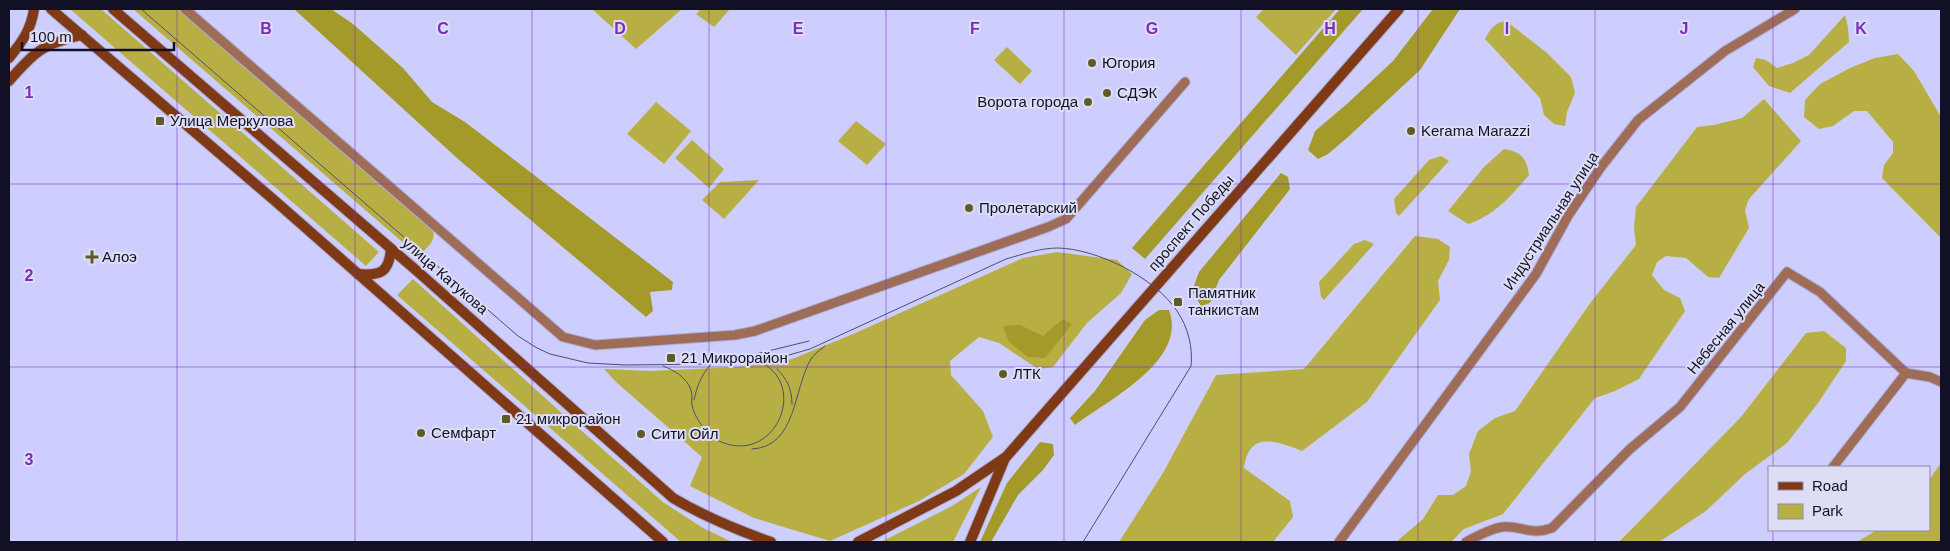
<svg xmlns="http://www.w3.org/2000/svg" width="1950" height="551" viewBox="0 0 1950 551" font-family="Arial,sans-serif">
  <rect width="100%" height="100%" fill="#cdcefe"/>
  <g fill="#b8af44">
    <path d="M70,9h31l278,243 -13,14z"/>
    <path d="M133,9h45l255,222c3,10 -5,15 -11,22l-6,1 -8,-7z"/>
    <path d="M592,9h90l-46,40z"/>
    <path d="M701,9h29l-16,18 -18,-13z"/>
    <path d="M1264,9h72l-40,46 -40,-38z"/>
    <path d="M1845,15l3,12 1,15 -59,51 -21,-7 -16,-19 3,-9 10,2 11,8 16,-5 16,-8z"/>
    <path d="M1506,21l41,32 24,24 4,16 -8,19 -2,14 -11,-2 -10,-9 -4,-17 -55,-59c6,-11 9,-16 21,-18z"/>
    <path d="M1007,47l25,24 -12,13 -26,-24z"/>
    <path d="M1898,54l16,17 27,46v121l-59,-60 2,-13 9,-12v-11l-26,-31h-13l-21,15 -14,3 -15,-12 1,-17 15,-16 30,-16 25,-10z"/>
    <path d="M1764,99l37,42 -52,58 -4,11 4,18 -30,50 -11,-1 -22,-19 -20,-2 -9,6 -5,13 12,15 16,8 5,13 -46,68 -24,12 -20,7 -92,116 -39,15 -13,13h-55l27,-23 15,-24h15l13,-9 5,-15 -2,-17 9,-23 17,-13 20,-7 76,-109 45,-57 -2,-17 2,-21 61,-80 17,-2 28,-7z"/>
    <path d="M656,102l35,29 -27,33 -37,-30z"/>
    <path d="M856,121l30,23 -19,21 -29,-24z"/>
    <path d="M692,140l32,29 -15,19 -34,-30z"/>
    <path d="M1504,149c17,2 23,10 25,26 -17,20 -35,41 -61,49l-20,-13 36,-44z"/>
    <path d="M1441,156l8,5 -50,55 -3,-3 -2,-14 35,-39z"/>
    <path d="M759,180l-35,39 -22,-19 18,-18z"/>
    <path d="M1415,236l23,3 12,8 -1,13 -11,21 2,19 -73,102 -65,49c-26,-10 -53,-21 -58,17l46,33 3,16 -20,25h-154l44,-69 53,-98 88,-6z"/>
    <path d="M1365,240l9,4 -50,56 -3,-3 -2,-15 35,-38z"/>
    <path d="M1057,252l60,8 15,14 -11,19 -34,30 -34,44 -15,2 -39,-26 -20,-6 -29,24 1,14 32,36 10,26 -29,37 -45,27 -89,40 -76,-23 -64,-32 12,-29 -86,-75 -12,-13 46,2 88,-4 54,-8 61,-25 170,-76z"/>
    <path d="M413,279l162,146 88,77 40,26 29,14h-51l-284,-247z"/>
    <path d="M1824,331l22,17v13l-28,42 -31,40 -42,31 -39,37 -47,31h-40l122,-125 65,-84z"/>
    <path d="M1941,463v79h-84l20,-12h52v-50z"/>
    <path d="M981,487l-28,55h-72l71,-36z"/>
  </g>
  <g fill="#a49a2a">
    <path d="M294,9h37l22,15 50,44 29,34 33,20 208,160 -1,8 -22,2 3,19 -7,6 -188,-158z"/>
    <path d="M1340,9h23l-218,250 -13,-11z"/>
    <path d="M1433,9h27l-40,61 -72,67 -20,17 -10,5 -10,-9 7,-19 33,-28 45,-42z"/>
    <path d="M1281,173l7,4 2,12 -71,91 -9,23 -9,3 -9,-15 7,-19z"/>
    <path d="M1159,310h10c19,51 -61,90 -94,115l-5,-7 25,-27 50,-71z"/>
    <path d="M1063,319l9,5 -27,34 -17,-1 -19,-15 -6,-16 17,-1 23,11z"/>
    <path d="M1040,442l13,2 1,11 -11,15 -25,25 -27,47h-11l27,-59z"/>
  </g>
  <g fill="none" stroke-linecap="round" stroke-linejoin="round">
    <defs>
      <g id="street">
        <path d="M185,9l378,328 32,8 140,-10 20,-4 293,-104 18,-8 119,-137"/>
        <path d="M1906,373l24,4 11,5"/>
        <path d="M1339,542l197,-268 32,-58 33,-49 37,-47 87,-69 70,-42"/>
        <path d="M1466,542c11,-6 24,-13 36,-15 19,-2 28,9 50,1l78,-79 50,-42 107,-135 33,20 86,81 -73,94"/>
      </g>
      <g id="secondary">
        <path d="M51,9l223,191 389,342"/>
        <path d="M113,9l304,262 256,227c32,19 64,32 98,44"/>
        <path d="M9,58c13,-16 22,-28 25,-49"/>
        <path d="M9,81c26,-30 34,-37 73,-46"/>
        <path d="M358,274c23,2 31,-2 33,-25"/>
        <path d="M858,542l98,-51 50,-34 393,-448"/>
        <path d="M970,542l35,-84"/>
      </g>
    </defs>
    <use href="#street" stroke="#abacd7" stroke-width="11"/>
    <use href="#secondary" stroke="#abacd7" stroke-width="12"/>
    <use href="#street" stroke="#9f6d57" stroke-width="9"/>
    <use href="#secondary" stroke="#803915" stroke-width="10"/>
    <g stroke="#4f4e6c" stroke-width="1">
      <path d="M141,9l377,327 19,12 13,6 38,9 37,2 86,-1 64,-5 35,-10 196,-90c18,-5 34,-11 52,-11 40,1 97,30 119,63 11,16 16,36 14,55l-108,176"/>
      <path d="M756,354l53,-13"/>
      <path d="M663,366c11,4 24,12 28,24 2,5 0,11 1,15 2,13 16,31 27,36 56,26 92,-58 39,-80"/>
      <path d="M777,369c10,10 15,20 15,35"/>
      <path d="M694,400c3,-15 9,-30 21,-39"/>
      <path d="M752,449c45,-2 41,-60 59,-90 3,-5 9,-9 14,-13"/>
    </g>
  </g>
  <path fill="none" stroke="#7b2cbf" stroke-width="1" stroke-opacity="0.55" d="M177,9v533M355,9v533M532,9v533M709,9v533M886,9v533M1064,9v533M1241,9v533M1418,9v533M1595,9v533M1773,9v458M9,184h1932M9,367h1932M1773,530v12"/>
  <g fill="#5f5a27" stroke="#dddef6" stroke-width="2">
    <circle cx="1092" cy="63" r="5"/>
    <circle cx="1107" cy="93" r="5"/>
    <circle cx="1088" cy="102" r="5"/>
    <rect x="155" y="116" width="10" height="10" rx="2.5"/>
    <circle cx="1411" cy="131" r="5"/>
    <circle cx="969" cy="208" r="5"/>
    <path d="M89.5 249.5h5v5h5v5h-5v5h-5v-5h-5v-5h5z"/>
    <rect x="1173" y="297" width="10" height="10" rx="2.5"/>
    <rect x="666" y="353" width="10" height="10" rx="2.5"/>
    <circle cx="1003" cy="374" r="5"/>
    <rect x="501" y="414" width="10" height="10" rx="2.5"/>
    <circle cx="421" cy="433" r="5"/>
    <circle cx="641" cy="434" r="5"/>
  </g>
  <g text-anchor="middle" stroke-width="4" stroke-linejoin="round" paint-order="stroke">
    <g font-size="15" fill="#111025" stroke="#dddef6" text-anchor="start">
      <text x="1102" y="68">Югория</text>
      <text x="1117" y="98">СДЭК</text>
      <text x="1078" y="107" text-anchor="end">Ворота города</text>
      <text x="170" y="126">Улица Меркулова</text>
      <text x="1421" y="136">Kerama Marazzi</text>
      <text x="979" y="213">Пролетарский</text>
      <text x="102" y="262">Алоэ</text>
      <text x="1188" y="298">Памятник<tspan x="1188" dy="17">танкистам</tspan></text>
      <text x="681" y="363">21 Микрорайон</text>
      <text x="1013" y="379">ЛТК</text>
      <text x="516" y="424">21 микрорайон</text>
      <text x="431" y="438">Семфарт</text>
      <text x="651" y="439">Сити Ойл</text>
    </g>
    <g font-size="15" fill="#111025" stroke="#dddef6">
      <text transform="translate(1551 221) rotate(-57)" y="5">Индустриальная улица</text>
      <text transform="translate(1191 223) rotate(-49)" y="5">проспект Победы</text>
      <text transform="translate(445 276) rotate(41)" y="5">улица Катукова</text>
      <text transform="translate(1726 328) rotate(-51)" y="5">Небесная улица</text>
    </g>
  </g>
  <g font-size="16" text-anchor="middle" font-weight="bold" fill="#7b2cbf" stroke="#dddef6" stroke-width="4" stroke-linejoin="round" paint-order="stroke">
    <text x="266" y="34">B</text>
    <text x="443" y="34">C</text>
    <text x="620" y="34">D</text>
    <text x="798" y="34">E</text>
    <text x="975" y="34">F</text>
    <text x="1152" y="34">G</text>
    <text x="1330" y="34">H</text>
    <text x="1507" y="34">I</text>
    <text x="1684" y="34">J</text>
    <text x="1861" y="34">K</text>
    <text x="29" y="98">1</text>
    <text x="29" y="281">2</text>
    <text x="29" y="465">3</text>
  </g>
  <rect width="1950" height="551" fill="none" stroke="#111025" stroke-width="20"/>
  <rect x="1768" y="466" width="162" height="65" fill="#dddef6" stroke="#8b8ca2"/>
  <rect x="1778" y="482" width="25" height="8" fill="#803915" stroke="#8b8ca2"/>
  <text x="1812" y="491" font-size="15" fill="#111025">Road</text>
  <rect x="1778" y="504" width="25" height="15" fill="#b8af44" stroke="#8b8ca2"/>
  <text x="1812" y="516" font-size="15" fill="#111025">Park</text>
  <path d="M22 42v8h152v-8" fill="none" stroke="#111025" stroke-width="2.5"/>
  <text x="30" y="42" font-size="15" fill="#111025" stroke="#dddef6" stroke-width="4" paint-order="stroke">100 m</text>
</svg>
